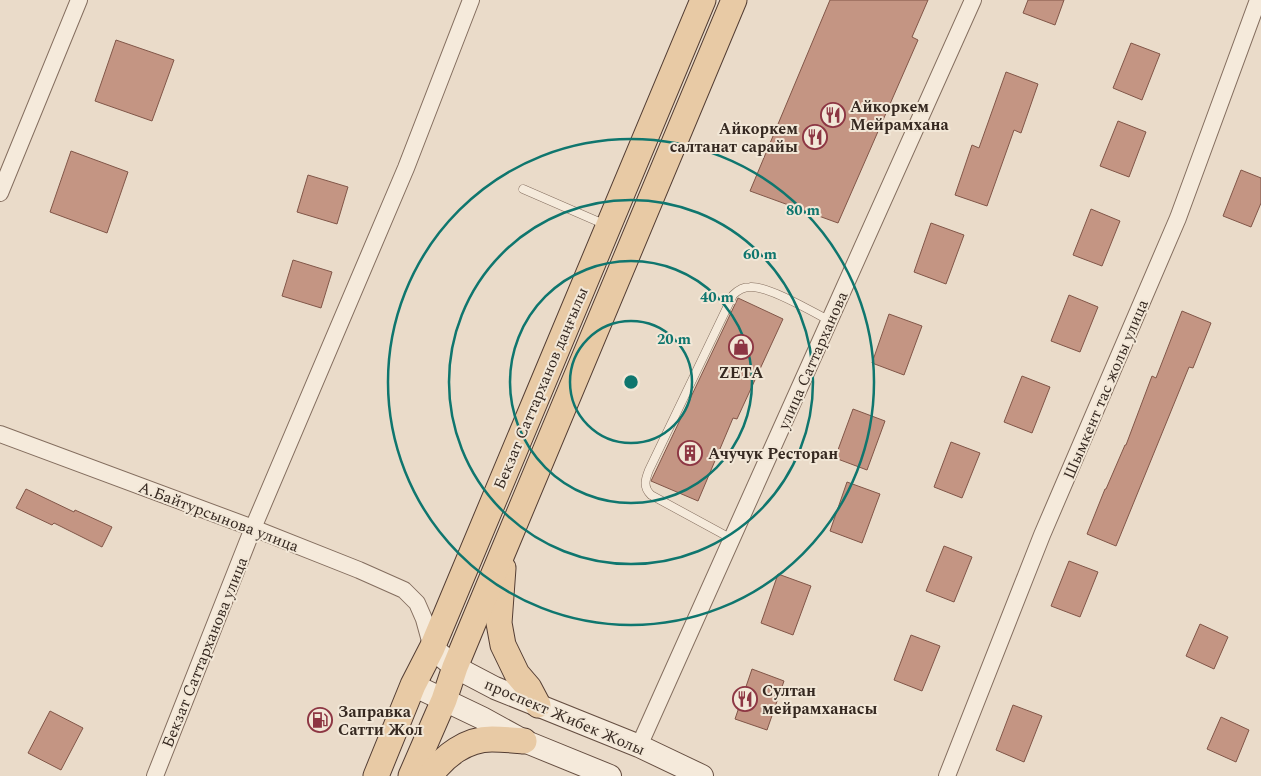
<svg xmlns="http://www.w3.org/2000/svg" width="1261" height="776" viewBox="0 0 1261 776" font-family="Spectral,serif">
  <rect width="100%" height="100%" fill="#eadbc9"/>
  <g fill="#c49583" stroke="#815648">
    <path d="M830,0h98l-16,37 6,3 -80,183 -88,-32z"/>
    <path d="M1028,0h36l-9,25 -32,-12z"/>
    <path d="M116,40l58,20 -22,61 -57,-20z"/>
    <path d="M1131,43l29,11 -18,46 -29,-12z"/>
    <path d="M1006,72l32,12 -17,49 -7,-3 -27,76 -32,-11 17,-50 7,3z"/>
    <path d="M1118,121l28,11 -17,45 -29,-11z"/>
    <path d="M71,151l57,21 -21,61 -57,-21z"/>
    <path d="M1241,170l20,8v25l-10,24 -28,-11z"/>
    <path d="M308,175l40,12 -11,37 -40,-12z"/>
    <path d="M1091,209l29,12 -18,45 -29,-11z"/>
    <path d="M931,223l33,12 -18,49 -32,-12z"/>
    <path d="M293,260l39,12 -11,36 -39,-12z"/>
    <path d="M1069,295l29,12 -18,45 -29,-11z"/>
    <path d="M738,298l45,21 -46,100 -4,-1 -35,83 -47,-20z"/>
    <path d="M1182,311l29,12 -18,45 -4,-1 -73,179 -29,-12 18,-45h1l19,-44h1l26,-69 4,2z"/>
    <path d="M889,314l33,12 -18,49 -32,-12z"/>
    <path d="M1022,376l28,11 -18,46 -28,-11z"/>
    <path d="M853,409l32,12 -18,49 -32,-12z"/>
    <path d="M951,442l29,11 -18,45 -28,-11z"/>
    <path d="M847,482l33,12 -18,49 -32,-12z"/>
    <path d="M26,489l48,23 1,-2 37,17 -10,20 -48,-24 -2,2 -36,-17z"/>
    <path d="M944,546l28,11 -18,45 -28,-11z"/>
    <path d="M1069,561l29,11 -18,45 -29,-11z"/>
    <path d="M778,574l33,12 -18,49 -32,-12z"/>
    <path d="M1200,624l28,13 -14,32 -28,-13z"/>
    <path d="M911,635l29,11 -18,45 -28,-11z"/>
    <path d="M752,669l32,12 -17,49 -32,-11z"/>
    <path d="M1013,705l29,11 -18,46 -28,-12z"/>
    <path d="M50,711l33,17 -22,42 -33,-17z"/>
    <path d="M1221,717l28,13 -13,32 -29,-13z"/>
  </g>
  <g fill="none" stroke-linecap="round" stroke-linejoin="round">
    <defs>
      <g id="lane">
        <path d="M523,189l83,36"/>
        <path d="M732,539l-81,-44c-8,-8 -6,-15 -2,-25l84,-175c5,-5 10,-8 17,-8 17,-2 63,25 80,34"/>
      </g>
      <g id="street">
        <path d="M0,193l79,-193"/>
        <path d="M0,434l253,94 106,42 45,20 13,13 7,16 8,29"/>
        <path d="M639,746l334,-746"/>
        <path d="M155,776l98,-248 153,-360 65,-168"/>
        <path d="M947,776l95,-241 136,-317 80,-218"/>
      </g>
      <g id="secondary">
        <path d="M432,648l23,19 40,21 144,58 63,30"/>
        <path d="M413,685l69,33 42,23 86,35"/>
      </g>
      <g id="primary">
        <path d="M503,568l-4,55 4,22 14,29 12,14 9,17"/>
        <path d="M376,776l37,-91 19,-37 271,-648"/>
        <path d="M411,776l33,-76 11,-33 17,-41 262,-626"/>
        <path d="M430,776c14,-20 36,-37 62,-37 11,0 21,1 32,2"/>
      </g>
    </defs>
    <use href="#lane" stroke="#846e5f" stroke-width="9"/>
    <use href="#street" stroke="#846e5f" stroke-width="18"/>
    <use href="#secondary" stroke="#664f42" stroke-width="24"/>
    <use href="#primary" stroke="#533d33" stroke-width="27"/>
    <use href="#lane" stroke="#f5eadb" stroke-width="8"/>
    <use href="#street" stroke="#f5eadb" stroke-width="16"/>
    <use href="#secondary" stroke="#f5eadb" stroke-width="22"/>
    <use href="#primary" stroke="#e8caa5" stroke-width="25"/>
  </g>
  <g fill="none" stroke="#0f766e" stroke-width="2.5">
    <circle cx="631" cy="382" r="61"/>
    <circle cx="631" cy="382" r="121"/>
    <circle cx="631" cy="382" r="182"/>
    <circle cx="631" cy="382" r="243"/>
  </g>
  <defs>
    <symbol id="restaurant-ring" viewBox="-11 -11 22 22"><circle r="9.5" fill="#f2e7d7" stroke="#8d3643" stroke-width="1.5"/><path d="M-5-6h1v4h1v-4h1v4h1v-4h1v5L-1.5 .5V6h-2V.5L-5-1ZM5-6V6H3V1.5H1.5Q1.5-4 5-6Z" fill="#8d3643"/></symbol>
    <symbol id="shop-ring" viewBox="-11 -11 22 22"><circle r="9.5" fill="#f2e7d7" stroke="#8d3643" stroke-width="1.5"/><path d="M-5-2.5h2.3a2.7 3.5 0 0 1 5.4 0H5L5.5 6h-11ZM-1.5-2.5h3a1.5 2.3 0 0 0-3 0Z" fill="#8d3643"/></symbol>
    <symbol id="building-ring" viewBox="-11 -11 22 22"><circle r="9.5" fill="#f2e7d7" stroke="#8d3643" stroke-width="1.5"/><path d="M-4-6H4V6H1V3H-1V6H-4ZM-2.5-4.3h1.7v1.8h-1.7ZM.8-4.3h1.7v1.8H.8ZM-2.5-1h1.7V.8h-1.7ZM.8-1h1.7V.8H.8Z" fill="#8d3643"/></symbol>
    <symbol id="fuel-ring" viewBox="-11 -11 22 22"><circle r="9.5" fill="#f2e7d7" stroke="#8d3643" stroke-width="1.5"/><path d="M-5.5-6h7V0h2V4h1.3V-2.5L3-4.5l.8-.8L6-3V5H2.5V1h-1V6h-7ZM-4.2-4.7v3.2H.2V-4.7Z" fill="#8d3643"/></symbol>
  </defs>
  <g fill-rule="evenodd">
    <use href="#restaurant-ring" x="819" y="101" width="28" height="28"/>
    <use href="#restaurant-ring" x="801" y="123" width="28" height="28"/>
    <use href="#shop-ring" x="727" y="333" width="28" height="28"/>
    <use href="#building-ring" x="676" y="439" width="28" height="28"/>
    <use href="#restaurant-ring" x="731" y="685" width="28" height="28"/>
    <use href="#fuel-ring" x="306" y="706" width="28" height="28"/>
  </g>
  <g text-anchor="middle" stroke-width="4" stroke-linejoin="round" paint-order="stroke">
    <g font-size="16" font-weight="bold" fill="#362921" stroke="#f2e7d7" text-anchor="start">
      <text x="850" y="112">Айкоркем<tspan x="850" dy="18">Мейрамхана</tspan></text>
      <text x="798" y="134" text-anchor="end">Айкоркем<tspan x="798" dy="18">салтанат сарайы</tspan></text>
      <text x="741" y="378" text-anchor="middle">ZETA</text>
      <text x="708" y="459">Ачучук Ресторан</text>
      <text x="762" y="696">Султан<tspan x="762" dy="18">мейрамханасы</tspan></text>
      <text x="338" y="717">Заправка<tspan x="338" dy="18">Сатти Жол</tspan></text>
    </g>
    <g font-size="16" fill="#362921" stroke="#f2e7d7">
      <text transform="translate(812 360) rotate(-66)" y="6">улица Саттарханова</text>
      <text transform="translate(540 388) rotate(-67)" y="6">Бекзат Саттарханов даңғылы</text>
      <text transform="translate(1105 389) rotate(-67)" y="6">Шымкент тас жолы улица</text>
      <text transform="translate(219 516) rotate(21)" y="6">А.Байтурсынова улица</text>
      <text transform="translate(204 652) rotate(-68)" y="6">Бекзат Саттарханова улица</text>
      <text transform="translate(565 716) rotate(23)" y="6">проспект Жибек Жолы</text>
    </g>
  </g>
  <circle cx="631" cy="382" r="8" fill="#0f766e" stroke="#f2e7d7" stroke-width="2.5"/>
  <g font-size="15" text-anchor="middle" font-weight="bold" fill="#0f766e" stroke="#f2e7d7" stroke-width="4" stroke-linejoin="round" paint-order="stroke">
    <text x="803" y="215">80 m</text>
    <text x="760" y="259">60 m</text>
    <text x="717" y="302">40 m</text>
    <text x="674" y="344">20 m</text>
  </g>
</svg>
